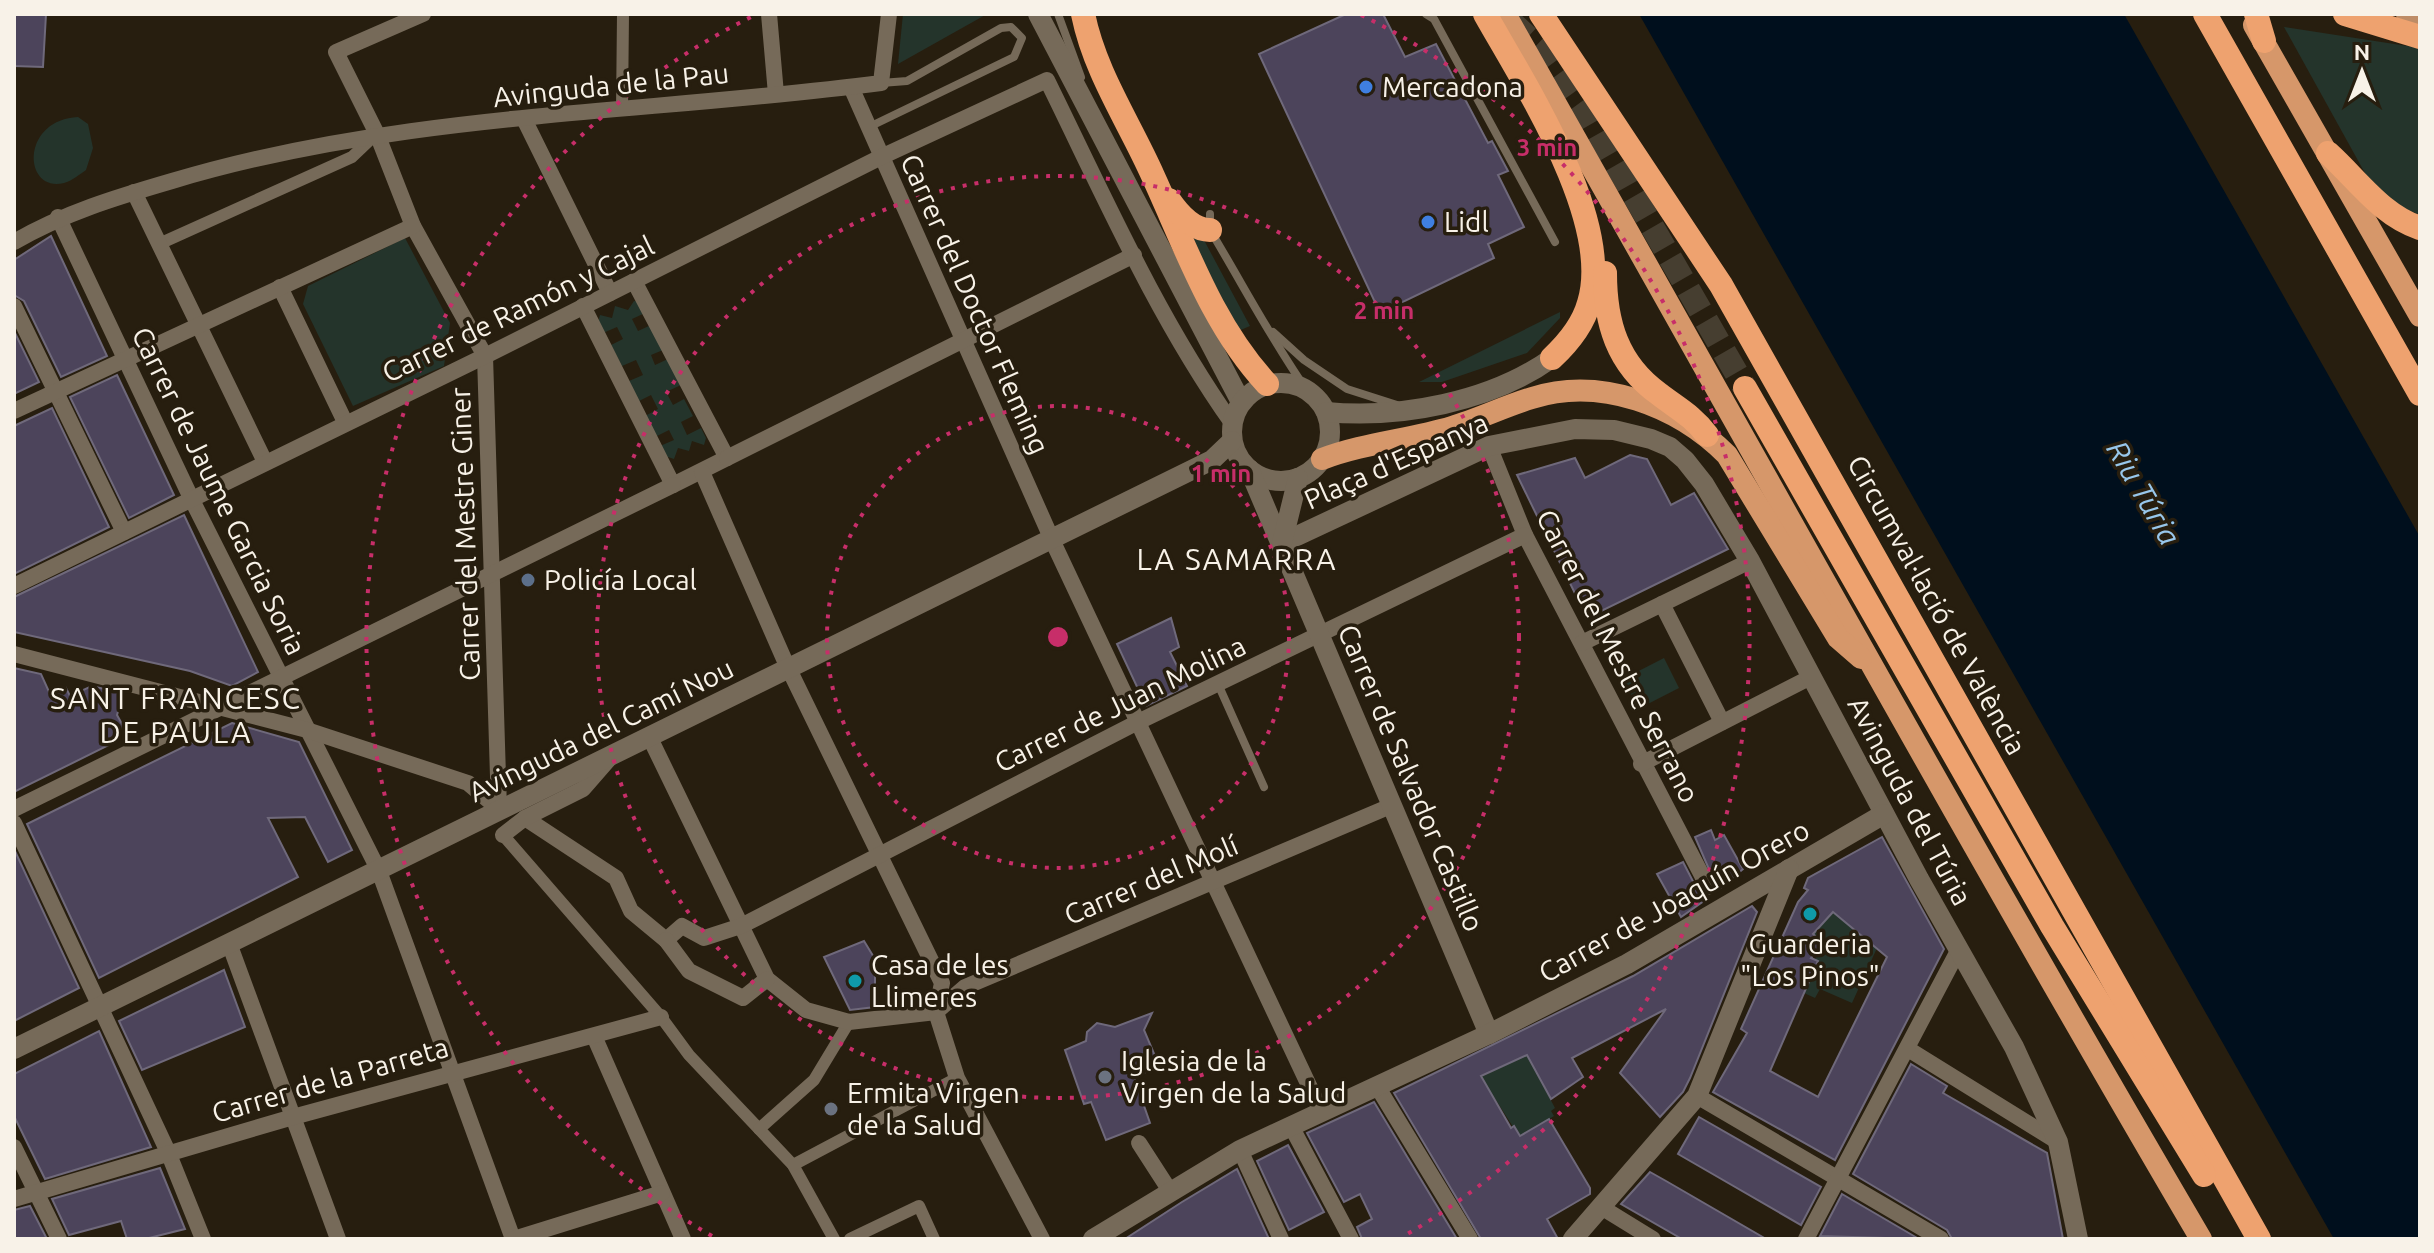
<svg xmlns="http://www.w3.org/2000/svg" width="2434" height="1253" viewBox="0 0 2434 1253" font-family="Ubuntu,sans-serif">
  <rect width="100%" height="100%" fill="#271e0f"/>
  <g fill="#24342b">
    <path d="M903,14h84l-89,50z"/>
    <path d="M2284,27l136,21v167l-35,-15 -19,-25z"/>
    <path d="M78,117l10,7 5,24 -7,22c-6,4 -14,11 -22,13 -41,10 -44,-63 14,-66z"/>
    <path d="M1182,228l23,14 45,84 -14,6z"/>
    <path d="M405,238l45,85 -6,43 -91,40 -50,-102 5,-18z"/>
    <path d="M634,301l6,1 5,11 -13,6 6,12 13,-6 12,25 -12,5 4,10 13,-6 13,26 -15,7 7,13 11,-6 9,17 -12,6 6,13 14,-7 5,10 -2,7 -12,-4 -3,10 -11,-3 -4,11 -9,-3 -5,-10 14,-6 -5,-10 -14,7 -10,-21 13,-7 -7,-14 -12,6 -10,-20 14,-6 -7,-15 -14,6 -11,-21 12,-6 -6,-12 -14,6 -5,-11 2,-7 12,3 3,-12 13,4z"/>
    <path d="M1560,312v6l-33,35 -85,29h-23z"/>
    <path d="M1664,658l15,30 -41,21 -15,-30z"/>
    <path d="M1833,912l44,36 -25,55 -32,-14 -5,9 -11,-5 14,-31 -3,-2 3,-10 -5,-16z"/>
    <path d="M1527,1055l28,53 -4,3 3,5 -21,13 4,35 -56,-87z"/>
  </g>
  <path fill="#000f1d" d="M1639,14h485l296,523v702h-86z"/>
  <g fill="#4c445b" stroke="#6f697b" stroke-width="2" fill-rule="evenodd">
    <path d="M14,14h32l-3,53 -29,-1z"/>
    <path d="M1346,14h37l22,43 31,-13 52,99 4,-2 16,30 -10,4 26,52 -36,17 6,14 -114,55 -121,-259z"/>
    <path d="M51,236l56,120 -46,21 -37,-76 -10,-6v-35z"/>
    <path d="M14,331l25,51 -25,12z"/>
    <path d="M117,375l57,120 -45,23 -59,-121z"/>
    <path d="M52,408l57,119 -95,47v-148z"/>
    <path d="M1630,455l17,4 24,46 23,-12 34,56 -141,69 -70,-143 58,-17 10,20z"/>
    <path d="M184,515l74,157 -26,14 -42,-15 -176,-39v-35z"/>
    <path d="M1171,618l8,29 -9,5 17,34 -41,20 -29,-62z"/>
    <path d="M14,668l27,6 9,20 16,-6 4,8 22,-10 25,6 4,9 -4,14 9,16 -14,7 3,4 -101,50z"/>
    <path d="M232,723l67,19 53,108 -24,12 -23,-45 -37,1 30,59 -199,101 -72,-154z"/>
    <path d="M1711,830l4,10 9,-5 19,34 -25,21 -23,-53z"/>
    <path d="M1882,837l62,112 -109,211 -122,-68 34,-59 -6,-4 57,-127 10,-12 -4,-2 4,-10zM1833,912l54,45 -69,140 -48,-26 48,-110 -7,-3 13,-15 -11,-9z"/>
    <path d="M14,849l65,139 -65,33z"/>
    <path d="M1683,862l16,31 9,5 -27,19 -24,-43z"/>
    <path d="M1752,906l5,6 -67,166 -7,14 -23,25 -40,-44 46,-64 -94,49 11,19 -32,22 -24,-44 -46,21 30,52 3,-2 6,10 29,-17 41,69v6l-43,25 11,20h-77l-87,-146 239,-117z"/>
    <path d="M864,941l11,18v48l-25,3 -26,-53z"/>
    <path d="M224,970l21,57 -103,43 -23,-49z"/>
    <path d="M1152,1013l-8,17 14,33 -12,1v8l-11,3v5l15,43 -44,17 -15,-38 -7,2 -19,-54 21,-9 1,-9 10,-9 18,4z"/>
    <path d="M99,1031l52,116 -106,32 -31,-63v-42z"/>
    <path d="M1911,1064l36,22 -4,7 104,60 16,86h-111l-5,-9 -94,-56z"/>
    <path d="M1374,1102l83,137h-95l-5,-12 15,-8 -12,-25 -16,8 -37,-69z"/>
    <path d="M1699,1117l122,70 -20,38 -123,-71z"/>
    <path d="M1288,1145l36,67 -35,18 -32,-69z"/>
    <path d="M160,1168l25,61 -40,10h-18l-6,-18 -52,14 -17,-36z"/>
    <path d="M1237,1169l32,70h-144l57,-37z"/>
    <path d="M1650,1172l16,9 100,58h-84l-61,-35z"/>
    <path d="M1842,1194l77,45 -99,-3z"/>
    <path d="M30,1206l17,33h-33v-29z"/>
  </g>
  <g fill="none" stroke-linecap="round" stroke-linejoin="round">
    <path stroke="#463e30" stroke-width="24" stroke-dasharray="24 12" stroke-linecap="butt" d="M1510,21l28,26 51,70 156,271"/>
    <g stroke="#766a59" stroke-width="8">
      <path d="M1058,14l23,63"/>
      <path d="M1426,14l8,5 121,223"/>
      <path d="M869,127l145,-70 8,-19 -11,-11 -10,1 -94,53 -26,2"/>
      <path d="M1210,214v16c32,53 61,109 96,159"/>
      <path d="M1273,332l31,28 43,29 50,16"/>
      <path d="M1218,684l46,103"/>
    </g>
    <g stroke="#766a59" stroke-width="12">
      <path d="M622,110l1,-96"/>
      <path d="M159,244l193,-87 22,-21"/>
      <path d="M503,835l158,182 28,38 104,110 41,74"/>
      <path d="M759,1129l55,-49 35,-58"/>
      <path d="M793,1165l164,-87"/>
      <path d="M850,1239l69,-33 15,33"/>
    </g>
    <g stroke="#766a59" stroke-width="16">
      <path d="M423,14l-87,38 41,82 36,92 72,130 14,453"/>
      <path d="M769,14l7,80"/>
      <path d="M851,87l202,455 268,569"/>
      <path d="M524,119l86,174"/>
      <path d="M134,192l131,270"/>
      <path d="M58,217l134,283 187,371 134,368"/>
      <path d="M14,242c50,-29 103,-45 158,-61 229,-69 473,-67 709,-98l8,-69"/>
      <path d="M280,287l65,135"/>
      <path d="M14,306l110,226"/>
      <path d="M583,306l90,179 54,-27 -93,-177"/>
      <path d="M14,411l399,-185"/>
      <path d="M1489,446l36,89 183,352"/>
      <path d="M727,458l407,-203"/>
      <path d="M702,472l82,187 158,324 -6,29"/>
      <path d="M14,586l471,-230 396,-199 166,-77c57,116 110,237 185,343"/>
      <path d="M1662,604l60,118"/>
      <path d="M1582,643l168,-82"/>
      <path d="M14,654l293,76 161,53 31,26"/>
      <path d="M649,736l118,243 39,31 43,12 87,-10"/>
      <path d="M1641,764l170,-87"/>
      <path d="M14,809l659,-324"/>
      <path d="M525,818l91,60 15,33 35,29 16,-14 22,12 37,-12 397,-204 387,-187"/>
      <path d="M14,823l154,329 35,87"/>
      <path d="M503,835l22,-17 58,-29 27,-31"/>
      <path d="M666,940l23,31 54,27 24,-19"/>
      <path d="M229,943l109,296"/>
      <path d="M936,1012l29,-25 428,-182"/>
      <path d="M936,1012l21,66 85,161"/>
      <path d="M594,1036l89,203"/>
      <path d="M1908,1049l150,93"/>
      <path d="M1377,1086l93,153"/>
      <path d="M1697,1096l244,143"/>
      <path d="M1291,1126l60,113"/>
      <path d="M1139,1143l31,48"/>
      <path d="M14,1147l45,92"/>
      <path d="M1240,1150l41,89"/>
      <path d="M14,1199l279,-82 368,-100"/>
      <path d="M1601,1207l52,32"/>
      <path d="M514,1239l148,-46"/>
      <path d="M1806,1239l152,-288"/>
    </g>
    <g stroke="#766a59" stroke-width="20">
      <path d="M1038,14l203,388"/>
      <circle cx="1281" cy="432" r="49"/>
      <path d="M1326,412c73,7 165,-10 226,-54"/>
      <path d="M1249,469l240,565"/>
      <path d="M1282,543l207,-97 86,-17 39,1 37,9 19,8 15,13 19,24 46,77 169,318 95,168 44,95 20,97"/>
      <path d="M1282,543l16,-65"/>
      <path d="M14,1049l1198,-589 20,-19"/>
      <path d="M1093,1239l147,-89 249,-116 138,-70 257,-150"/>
      <path d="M1573,1239l124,-143 92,-227"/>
    </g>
    <path stroke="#be8c66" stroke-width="22" d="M2407,14l13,2"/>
    <g stroke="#d6976a" stroke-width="22">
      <path d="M1505,14c232,408 458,820 696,1225"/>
      <path d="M2254,25l166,291"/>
      <path d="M1322,459c42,-16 86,-19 130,-32 27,-8 53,-21 80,-29 69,-22 146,8 195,57l111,183 23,20"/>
    </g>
    <g stroke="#eea26f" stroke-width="24">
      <path d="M1083,14c12,59 46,108 70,162 33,72 60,150 114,208"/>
      <path d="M1485,14c40,71 129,207 104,289 -6,22 -21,40 -37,55"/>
      <path d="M1541,14l180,271 538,954"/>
      <path d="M2205,14l215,380"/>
      <path d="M2256,14l8,27"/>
      <path d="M2345,14l75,23"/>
      <path d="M2328,153c30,27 53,62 92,75"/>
      <path d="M1169,200c9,13 24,30 41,30"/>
      <path d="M1605,273c0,49 12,91 54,121 18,14 34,22 48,41"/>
      <path d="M1745,388l307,538 152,249"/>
    </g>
  </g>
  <g fill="none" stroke="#c72e69" stroke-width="4" stroke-dasharray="4 8">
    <circle cx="1058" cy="637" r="231"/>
    <circle cx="1058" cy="637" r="461"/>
    <path d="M712 1236A692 692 0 0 1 755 15M1361 15A692 692 0 0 1 1404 1236"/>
  </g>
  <g fill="#3f7fe0" stroke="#271e0f" stroke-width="3">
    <circle cx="1366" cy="87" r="8"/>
    <circle cx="1428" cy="222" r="8"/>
  </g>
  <circle fill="#5c6f8a" stroke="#271e0f" stroke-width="3" cx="528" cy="580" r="8"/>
  <g fill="#0f9aa8" stroke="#271e0f" stroke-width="3">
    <circle cx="1810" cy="914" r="8"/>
    <circle cx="855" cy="981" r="8"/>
  </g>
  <g fill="#6b7280" stroke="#271e0f" stroke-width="3">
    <circle cx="1105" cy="1077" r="8"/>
    <circle cx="831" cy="1109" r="8"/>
  </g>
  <g text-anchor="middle" stroke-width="7" stroke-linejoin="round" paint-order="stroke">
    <g font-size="28" fill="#f8f2e8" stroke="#271e0f">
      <text transform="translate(611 85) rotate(-6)" y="10">Avinguda de la Pau</text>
      <text transform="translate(975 304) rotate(66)" y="10">Carrer del Doctor Fleming</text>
      <text transform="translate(518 309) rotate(-26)" y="10">Carrer de Ramón y Cajal</text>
      <text transform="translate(1396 461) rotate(-24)" y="10">Plaça d'Espanya</text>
      <text transform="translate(219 491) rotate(64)" y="10">Carrer de Jaume Garcia Soria</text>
      <text transform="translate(465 534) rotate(-92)" y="10">Carrer del Mestre Giner</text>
      <text transform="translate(1937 605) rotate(61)" y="10">Circumval·lació de València</text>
      <text transform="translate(1618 656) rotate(63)" y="10">Carrer del Mestre Serrano</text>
      <text transform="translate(1120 704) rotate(-26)" y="10">Carrer de Juan Molina</text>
      <text transform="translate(601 730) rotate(-26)" y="10">Avinguda del Camí Nou</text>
      <text transform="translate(1411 778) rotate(67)" y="10">Carrer de Salvador Castillo</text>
      <text transform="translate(1910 801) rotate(62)" y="10">Avinguda del Túria</text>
      <text transform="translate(1151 880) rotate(-23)" y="10">Carrer del Molí</text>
      <text transform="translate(1674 901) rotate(-29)" y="10">Carrer de Joaquín Orero</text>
      <text transform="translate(330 1080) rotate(-16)" y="10">Carrer de la Parreta</text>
    </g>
    <g font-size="28" fill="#f8f2e8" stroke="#271e0f" text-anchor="start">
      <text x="1382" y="97">Mercadona</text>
      <text x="1444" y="232">Lidl</text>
      <text x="544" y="590">Policía Local</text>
      <text x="1810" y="954" text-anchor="middle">Guarderia<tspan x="1810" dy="32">"Los Pinos"</tspan></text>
      <text x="871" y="975">Casa de les<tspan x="871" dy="32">Llimeres</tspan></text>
      <text x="1121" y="1071">Iglesia de la<tspan x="1121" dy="32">Virgen de la Salud</tspan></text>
      <text x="847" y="1103">Ermita Virgen<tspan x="847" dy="32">de la Salud</tspan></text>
    </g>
    <g font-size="30" font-style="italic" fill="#98c7eb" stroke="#271e0f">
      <text transform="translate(2143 493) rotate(60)" y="10">Riu Túria</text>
    </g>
    <g font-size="30" letter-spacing="2" fill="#f8f2e8" stroke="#271e0f">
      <text x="1237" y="570">LA SAMARRA</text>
      <text x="176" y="709">SANT FRANCESC<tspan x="176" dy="34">DE PAULA</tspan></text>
    </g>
  </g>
  <circle cx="1058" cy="637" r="12" fill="#c72e69" stroke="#271e0f" stroke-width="4"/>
  <g font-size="24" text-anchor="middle" font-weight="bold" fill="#c72e69" stroke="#271e0f" stroke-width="7" stroke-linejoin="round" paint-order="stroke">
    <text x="1547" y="156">3 min</text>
    <text x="1384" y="319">2 min</text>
    <text x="1221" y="482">1 min</text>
  </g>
  <rect width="2434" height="1253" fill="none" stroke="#f8f2e8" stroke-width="32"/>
  <g transform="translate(2362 72)" stroke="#271e0f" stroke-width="6" paint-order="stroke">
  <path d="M0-6L14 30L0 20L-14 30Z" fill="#f8f2e8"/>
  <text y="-12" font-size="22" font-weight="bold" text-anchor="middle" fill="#f8f2e8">N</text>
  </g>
</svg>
